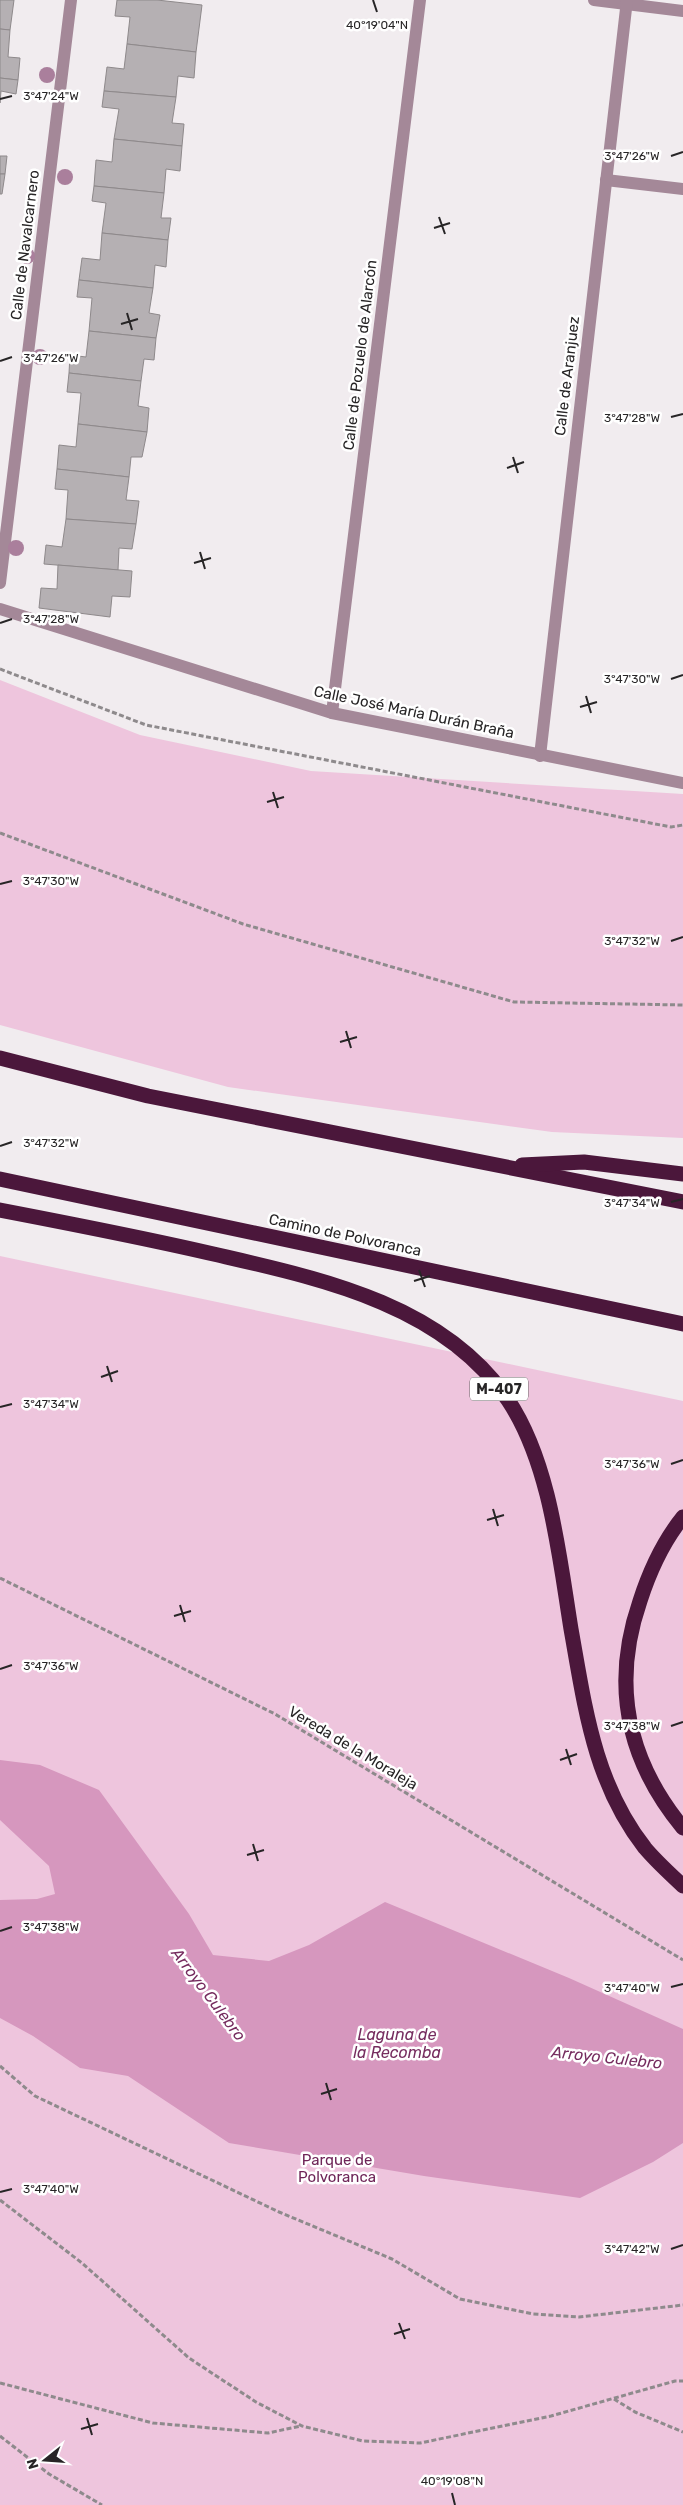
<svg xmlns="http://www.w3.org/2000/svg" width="683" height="2505" viewBox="0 0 683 2505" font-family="Rubik,sans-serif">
  <rect width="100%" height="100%" fill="#f1ecef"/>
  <g fill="#eec5dd">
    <path d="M0,680l140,55 171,36 372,23v344l-131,-6 -324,-45 -228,-62z"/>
    <path d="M0,1256l683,145v1104h-683z"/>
  </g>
  <path fill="#d697be" d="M0,1760l40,5 59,25 90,124 24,41 56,6 40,-16 76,-43 184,76 114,51v114l-30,19 -73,36 -156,-22 -195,-33 -101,-67 -48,-8 -47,-32 -33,-18v-118l37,-1 18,-5 -6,-28 -49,-46z"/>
  <g fill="#b5b0b3" stroke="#8e898b">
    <path d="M0,0h14l-4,30 -10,-1z"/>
    <path d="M117,0h40l45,5 -6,47 -69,-8 3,-27 -15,-1z"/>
    <path d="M0,29l10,1 -2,27 12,1 -2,22 -18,-2z"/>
    <path d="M127,44l69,8 -2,26 -16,-2 -2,21 -72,-6 3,-24 17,2z"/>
    <path d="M0,78l18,2 -2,14 -15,-3 -1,12z"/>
    <path d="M104,91l72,6 -4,26 12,1 -2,22 -68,-7 5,-30 -17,-2z"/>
    <path d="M114,139l68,7 -2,25 -14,-2 -2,24 -70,-7 2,-26 16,2z"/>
    <path d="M0,156h7l-2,18h-5z"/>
    <path d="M0,174h5l-3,20h-2z"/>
    <path d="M94,186l70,7 -3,25h10l-3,22 -66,-7 4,-30 -14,-2z"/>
    <path d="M102,233l66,7 -2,27 -11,-2 -2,23 -74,-8 3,-22 18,2z"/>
    <path d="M79,280l74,8 -4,25 11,2 -4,23 -67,-7 3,-33 -15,-1z"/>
    <path d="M89,331l67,7 -2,22 -10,-1 -3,22 -72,-8 1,-18 16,2z"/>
    <path d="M69,373l72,8 -3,25 11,2 -2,24 -69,-8 3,-31 -14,-1z"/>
    <path d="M78,424l69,8 -5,25h-11l-2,20 -72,-8 2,-24 17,2z"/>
    <path d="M57,469l72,8 -3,23 13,1 -3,23 -70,-5 2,-29 -13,-1z"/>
    <path d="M66,519l70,5 -4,25 -13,-1 -1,22 -74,-6 2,-19 16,2z"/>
    <path d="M58,565l74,6 -2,26 -18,-1 -2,21 -71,-9 2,-20 16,1z"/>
  </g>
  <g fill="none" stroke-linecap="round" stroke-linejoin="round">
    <g stroke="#8e8a8c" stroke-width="3" stroke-dasharray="5 2.5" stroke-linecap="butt">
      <path d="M0,669l146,56 525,102 12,-2"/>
      <path d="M0,833l243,91 271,78 169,3"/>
      <path d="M0,1578l275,136 408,246"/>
      <path d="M0,2066l35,30 244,116 113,47 68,40 73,15 46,3 104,-12"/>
      <path d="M0,2200l82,63 107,95 67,44 46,24 61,15 57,2 131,-27 124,-35h8"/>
      <path d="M0,2383l153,40 115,10 33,-7"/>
      <path d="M614,2399l21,13 48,20"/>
      <path d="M0,2436l49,38 53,31"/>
    </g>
    <g stroke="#a48898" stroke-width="12">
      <path d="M594,0l89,11"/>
      <path d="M606,180l77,9"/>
      <path d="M0,583l71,-583"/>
      <path d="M0,609l332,104 351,70"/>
      <path d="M332,713l88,-713"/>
      <path d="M540,756l87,-756"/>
    </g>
    <g stroke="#4b173b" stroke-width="15">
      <path d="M0,1058l148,38 535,106"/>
      <path d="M522,1165l62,-3 99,12"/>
      <path d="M0,1179l683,145"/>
      <path d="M0,1210c73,14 146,28 218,45 104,24 226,50 290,145 42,63 51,155 63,229 14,78 23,154 74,219 11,13 25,26 38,38"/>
      <path d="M683,1517c-21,26 -33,53 -43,84 -29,84 -13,159 43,227"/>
    </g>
  </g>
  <g fill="#aa7f9c">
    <circle cx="47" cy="75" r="8"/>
    <circle cx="65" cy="177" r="8"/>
    <circle cx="27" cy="256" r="8"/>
    <circle cx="40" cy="357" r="8"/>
    <circle cx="16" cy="548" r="8"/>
  </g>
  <path fill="none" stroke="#272526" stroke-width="2" d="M373,0l4,12M0,99l12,-3M671,156l12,-4M439,217l6,17M434,228l16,-5M127,313l5,17M121,324l17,-5M0,361l12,-4M671,417l12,-3M513,457l5,16M507,468l17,-6M200,552l5,17M194,563l17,-5M0,623l12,-4M671,679l12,-4M586,696l5,17M580,707l17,-5M273,792l5,16M267,802l17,-5M0,884l12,-3M671,941l12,-4M346,1031l5,17M340,1042l17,-5M0,1146l12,-4M671,1202l12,-3M419,1270l6,17M414,1281l16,-5M107,1366l5,16M101,1377l17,-6M0,1407l12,-3M671,1464l12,-4M493,1509l5,17M487,1520l17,-5M180,1605l5,17M174,1616l17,-5M0,1669l12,-4M671,1726l12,-4M566,1749l5,16M560,1760l17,-6M253,1844l5,17M247,1855l17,-5M0,1931l12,-4M671,1987l12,-3M326,2083l5,17M321,2094l16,-5M0,2192l12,-3M671,2249l12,-4M399,2323l6,16M394,2334l16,-5M87,2418l5,17M81,2429l17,-5M452,2493l3,12"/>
  <g text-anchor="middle" stroke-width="5" stroke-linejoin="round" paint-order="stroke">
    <rect fill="#fff" stroke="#686667" stroke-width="1" x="470" y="1377.5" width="58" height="23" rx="4"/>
    <g font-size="14" font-weight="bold" fill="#272526">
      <text x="499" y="1394">M-407</text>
    </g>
    <g font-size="15" fill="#272526" stroke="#fff">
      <text transform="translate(25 245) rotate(-83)" y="5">Calle de Navalcarnero</text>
      <text transform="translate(360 355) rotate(-83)" y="5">Calle de Pozuelo de Alarcón</text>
      <text transform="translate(567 376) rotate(-83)" y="5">Calle de Aranjuez</text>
      <text transform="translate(414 712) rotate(12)" y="5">Calle José María Durán Braña</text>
      <text transform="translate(345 1235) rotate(12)" y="5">Camino de Polvoranca</text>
      <text transform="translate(353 1748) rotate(31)" y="5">Vereda de la Moraleja</text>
    </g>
    <g font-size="15" fill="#6f2558" stroke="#fff">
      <text x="337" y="2165">Parque de<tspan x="337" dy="17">Polvoranca</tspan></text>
    </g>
    <g font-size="16" font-style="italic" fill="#762c5f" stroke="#fff">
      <text transform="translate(209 1994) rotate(53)" y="6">Arroyo Culebro</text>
      <text x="397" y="2040">Laguna de<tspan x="397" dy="18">la Recomba</tspan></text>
      <text transform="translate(607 2057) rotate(6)" y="6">Arroyo Culebro</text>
    </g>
  </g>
  <g font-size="12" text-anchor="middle" fill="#272526" stroke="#fff" stroke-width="5" stroke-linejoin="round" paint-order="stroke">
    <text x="377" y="29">40°19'04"N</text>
    <text x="51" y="100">3°47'24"W</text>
    <text x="632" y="160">3°47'26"W</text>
    <text x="51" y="362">3°47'26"W</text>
    <text x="632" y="422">3°47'28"W</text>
    <text x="51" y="623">3°47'28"W</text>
    <text x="632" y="683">3°47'30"W</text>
    <text x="51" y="885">3°47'30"W</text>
    <text x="632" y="945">3°47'32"W</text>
    <text x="51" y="1147">3°47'32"W</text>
    <text x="632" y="1207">3°47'34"W</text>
    <text x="51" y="1408">3°47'34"W</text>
    <text x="632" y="1468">3°47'36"W</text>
    <text x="51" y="1670">3°47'36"W</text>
    <text x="632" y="1730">3°47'38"W</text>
    <text x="51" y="1931">3°47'38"W</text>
    <text x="632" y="1992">3°47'40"W</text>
    <text x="51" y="2193">3°47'40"W</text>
    <text x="632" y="2253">3°47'42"W</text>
    <text x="452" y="2485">40°19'08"N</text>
  </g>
  <g transform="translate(45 2460) rotate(253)" stroke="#ffffff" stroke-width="4" paint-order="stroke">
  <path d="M0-4L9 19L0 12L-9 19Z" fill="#272526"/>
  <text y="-8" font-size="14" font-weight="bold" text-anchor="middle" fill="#272526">N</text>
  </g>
</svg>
